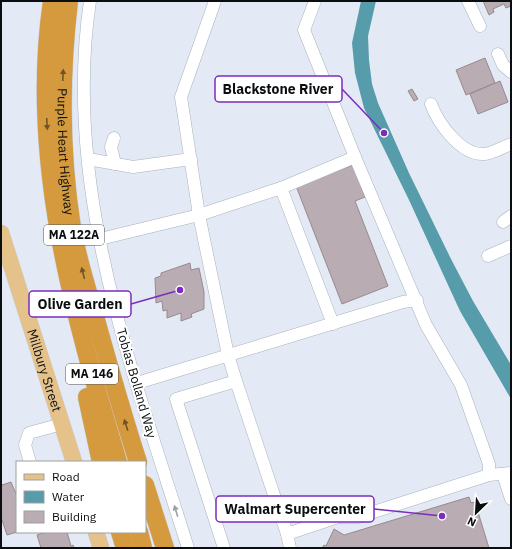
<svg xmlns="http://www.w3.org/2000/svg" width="512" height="549" viewBox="0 0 512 549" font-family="'IBM Plex Sans',sans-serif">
  <rect width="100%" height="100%" fill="#e3eaf5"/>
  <path fill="#579cab" d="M361,1h15l-8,35 1,24 3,24 6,19 31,70 42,86 22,42 38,64v34l-51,-88 -51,-111 -45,-92 -9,-35 -3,-30z"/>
  <g fill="#b9acb2" stroke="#968a8f">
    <path d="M483,1h28v5l-5,2 -2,-4 -11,5 1,3 -5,3z"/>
    <path d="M485,58l10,25 -29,12 -10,-25z"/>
    <path d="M500,81l8,21 -30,12 -8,-20z"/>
    <path d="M412,89l6,10 -4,2 -6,-10z"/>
    <path d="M353,165l12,32 -10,4 33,85 -46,18 -46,-118z"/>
    <path d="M190,263l1,7 8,-2 5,24v17l-13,5 1,3 -11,4v-8l-14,5v-8l-4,1 -1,-10 -6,2 -1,-25 6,-2v-3z"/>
    <path d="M1,482l1,3 9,-3 6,14v36l-10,3 -6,-18z"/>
    <path d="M469,497l2,6 4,-1 14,46h-167l2,-3 2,1 8,-17 10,6z"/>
    <path d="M46,532h21l4,14 2,-1 1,3h-33l-4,-13z"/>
  </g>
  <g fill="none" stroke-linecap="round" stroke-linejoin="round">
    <defs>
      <g id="minor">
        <path d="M90,1c-28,187 43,371 98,547"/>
        <path d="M215,1l-34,96 18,118 82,-27 52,136"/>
        <path d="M468,1l12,25"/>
        <path d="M498,54l5,11 8,7"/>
        <path d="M431,104c7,19 30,52 54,50 8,-1 18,-7 26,-10"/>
        <path d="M114,138l-3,9 4,17"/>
        <path d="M355,157l71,168 35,60 28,79v11"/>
        <path d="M88,159l45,8 58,-8"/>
        <path d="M281,188l74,-31 -51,-127 11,-29"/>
        <path d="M503,222l8,-6"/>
        <path d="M100,239l99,-24 29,140 8,26 -60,18 48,149"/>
        <path d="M488,256l23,-10"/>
        <path d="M236,381l51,153"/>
        <path d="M137,383l266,-81 14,-2"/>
        <path d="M30,462l-5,-17 4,-12 33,-9"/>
        <path d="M503,474l8,25"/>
        <path d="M290,548l-3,-14 51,-17h20l131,-42 22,-2"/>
      </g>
      <g id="major">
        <path id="s1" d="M1,233l73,229"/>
        <path d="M96,532l5,16"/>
      </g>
      <g id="highway">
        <path d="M52,1c-23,158 21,311 66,461"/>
        <path id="s2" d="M69,1c-9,76 -9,151 3,227 5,29 14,57 22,85 14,50 28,100 44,149"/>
        <path d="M87,397l14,65"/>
        <path d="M145,485l20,63"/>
        <path d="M120,532l5,16"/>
        <path d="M139,532l4,16"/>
      </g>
    </defs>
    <use href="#minor" stroke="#aab1ba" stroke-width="13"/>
    <use href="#major" stroke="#c9cacb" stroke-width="17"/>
    <use href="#highway" stroke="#c9cacb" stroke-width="19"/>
    <use href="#minor" stroke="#fff" stroke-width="12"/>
    <use href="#major" stroke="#e6c28b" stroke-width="16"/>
    <use href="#highway" stroke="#d59a3d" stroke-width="18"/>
  </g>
  <defs><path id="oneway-solid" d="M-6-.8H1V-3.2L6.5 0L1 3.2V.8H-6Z"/></defs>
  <g fill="#705427">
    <use href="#oneway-solid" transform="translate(63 75) rotate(-88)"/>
    <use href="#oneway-solid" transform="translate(47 124) rotate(87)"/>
    <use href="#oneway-solid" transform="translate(83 273) rotate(-104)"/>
    <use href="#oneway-solid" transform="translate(126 425) rotate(-108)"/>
  </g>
  <use fill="#9d9fa0" href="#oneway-solid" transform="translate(176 511) rotate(-107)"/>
  <g text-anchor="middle" stroke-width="4" stroke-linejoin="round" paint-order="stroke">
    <g fill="#fff" stroke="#545658" stroke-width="1">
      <rect x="44" y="225" width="60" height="20" rx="3"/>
      <rect x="66" y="364" width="52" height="20" rx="3"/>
    </g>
    <g font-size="12" font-weight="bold" fill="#0b0e11">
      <text x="74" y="239">MA 122A</text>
      <text x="92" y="378">MA 146</text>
    </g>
    <g font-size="13" fill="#0b0e11" stroke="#fff">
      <text dy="5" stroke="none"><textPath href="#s2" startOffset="151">Purple Heart Highway</textPath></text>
      <text dy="5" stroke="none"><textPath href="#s1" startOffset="144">Millbury Street</textPath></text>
      <text transform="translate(137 383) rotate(74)" y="5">Tobias Bolland Way</text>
    </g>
  </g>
  <path fill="none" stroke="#7b2cbf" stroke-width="1.5" d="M384 133L342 89M180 290L131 304M442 516L374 509"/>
  <g fill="#7b2cbf" stroke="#fff" stroke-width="1.5">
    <circle cx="384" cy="133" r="4"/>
    <circle cx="180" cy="290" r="4"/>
    <circle cx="442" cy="516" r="4"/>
  </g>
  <g fill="#fff" stroke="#7b2cbf" stroke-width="1.5">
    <rect x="215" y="76" width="127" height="26" rx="4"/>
    <rect x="29" y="291" width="102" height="26" rx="4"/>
    <rect x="216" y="496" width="158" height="26" rx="4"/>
  </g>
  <g font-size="14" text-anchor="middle" font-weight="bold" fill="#0b0e11">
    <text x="278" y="94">Blackstone River</text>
    <text x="80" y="309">Olive Garden</text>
    <text x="295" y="514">Walmart Supercenter</text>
  </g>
  <rect width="512" height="549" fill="none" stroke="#0b0e11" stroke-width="4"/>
  <rect x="16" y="461" width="130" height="72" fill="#ffffff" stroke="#9d9fa0"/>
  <rect x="24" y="474" width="20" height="6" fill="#e6c28b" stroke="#9d9fa0"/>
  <text x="52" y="481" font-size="12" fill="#0b0e11">Road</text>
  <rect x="24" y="491" width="20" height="12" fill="#579cab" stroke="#9d9fa0"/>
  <text x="52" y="501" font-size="12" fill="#0b0e11">Water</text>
  <rect x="24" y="511" width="20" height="12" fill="#b9acb2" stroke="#9d9fa0"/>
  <text x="52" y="521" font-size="12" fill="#0b0e11">Building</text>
  <g transform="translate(476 513) rotate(205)" stroke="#ffffff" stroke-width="3" paint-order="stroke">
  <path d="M0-3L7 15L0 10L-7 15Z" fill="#0b0e11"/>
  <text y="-6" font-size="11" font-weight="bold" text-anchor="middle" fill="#0b0e11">N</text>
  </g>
</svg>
